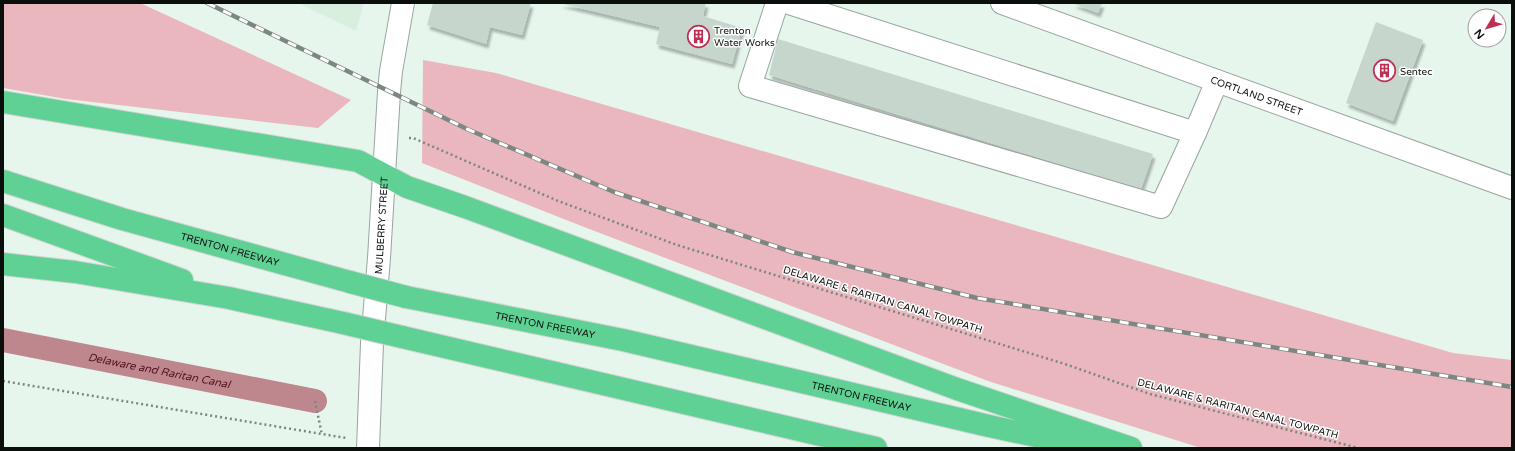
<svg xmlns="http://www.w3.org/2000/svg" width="1515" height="451" viewBox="0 0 1515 451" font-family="'Varela Round',sans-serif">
  <defs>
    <filter id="shadow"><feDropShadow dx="2.5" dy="4.5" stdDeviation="1" flood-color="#0004"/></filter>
  </defs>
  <rect width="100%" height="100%" fill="#e7f6ed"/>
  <path fill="#d8efe0" d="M298,3h66l-8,28z"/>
  <g fill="#e9b7bd">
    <path d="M3,3h137l211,97 -33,28 -252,-29 -63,-11z"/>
    <path d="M423,60l73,13 957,280 59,7v88h-311l-213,-67 -404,-154 -162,-64z"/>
  </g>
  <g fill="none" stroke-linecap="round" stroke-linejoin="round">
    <path stroke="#be878e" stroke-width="24" id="s1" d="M3,340l312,61"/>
  </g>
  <g fill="#c7d6cc" filter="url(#shadow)">
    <path d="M433,3h98l-9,32 -32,-8 -4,17 -59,-19z"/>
    <path d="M559,3h147l-3,13 39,12 -10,36 -76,-20 4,-17z"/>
    <path d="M1072,3h30l-4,10z"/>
    <path d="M1376,22l47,18 -30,81 -47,-18z"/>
    <path d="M778,39l375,115 -12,35 -372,-114z"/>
  </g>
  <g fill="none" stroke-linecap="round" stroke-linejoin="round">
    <defs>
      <g id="minor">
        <path d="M777,3l-27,83 411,121 34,-74"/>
        <path d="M789,3l406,130 22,-52"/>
        <path id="s2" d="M1002,3l510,185"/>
        <path id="s3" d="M368,448l4,-105 7,-85 10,-166 2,-21 12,-68"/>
      </g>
      <g id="highway">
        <path d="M3,102l355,59 49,26 58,20 492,182 174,59"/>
        <path id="s4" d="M3,181l119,38 228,63"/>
        <path d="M3,215l179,65"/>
        <path d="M3,264l72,8 154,26 114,25"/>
        <path id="s5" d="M406,297l217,43 366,86 104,22"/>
        <path d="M402,337l474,111"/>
      </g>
    </defs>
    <use href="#minor" stroke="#97a59c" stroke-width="24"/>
    <use href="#highway" stroke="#d3d4d3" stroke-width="24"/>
    <g stroke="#7c8680" stroke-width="2.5" stroke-dasharray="2 3" stroke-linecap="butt">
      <path d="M409,138h4l145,63 119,44 388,119 85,30 208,54"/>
      <path d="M3,381l343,57"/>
      <path d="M315,401l7,34"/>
    </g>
    <use href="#minor" stroke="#fff" stroke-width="22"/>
    <use href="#highway" stroke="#60d195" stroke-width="22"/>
    <defs>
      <path id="rail" d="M207,3l260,126 147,63 178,60 185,46 535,89"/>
    </defs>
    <use href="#rail" stroke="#7d8781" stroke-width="4.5"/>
    <use href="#rail" stroke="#fff" stroke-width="3" stroke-dasharray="9" stroke-linecap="butt"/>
    <defs>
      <g id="highway-bridge">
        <path d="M350,282l56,15"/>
        <path d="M343,323l59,14"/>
      </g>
    </defs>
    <use href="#highway-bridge" stroke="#d3d4d3" stroke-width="24" stroke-linecap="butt"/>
    <use href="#highway-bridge" stroke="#60d195" stroke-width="22"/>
  </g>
  <defs>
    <symbol id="building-ring" viewBox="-11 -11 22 22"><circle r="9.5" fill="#fff" stroke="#bf2f54" stroke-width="1.5"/><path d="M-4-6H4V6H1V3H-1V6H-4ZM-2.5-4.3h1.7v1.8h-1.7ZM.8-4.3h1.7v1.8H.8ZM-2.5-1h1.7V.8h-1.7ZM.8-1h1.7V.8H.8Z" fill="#bf2f54"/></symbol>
  </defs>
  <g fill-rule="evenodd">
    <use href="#building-ring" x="686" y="24" width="25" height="25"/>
    <use href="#building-ring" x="1372" y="58" width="25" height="25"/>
  </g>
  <g text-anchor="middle" stroke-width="3" stroke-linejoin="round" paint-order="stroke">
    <g font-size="10" fill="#0a0f0c" stroke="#fff" text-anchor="start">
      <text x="714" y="34">Trenton<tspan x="714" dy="12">Water Works</tspan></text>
      <text x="1400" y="75">Sentec</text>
    </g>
    <g font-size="10" fill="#0a0f0c" stroke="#fff">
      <text dy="4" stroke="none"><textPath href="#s2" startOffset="271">CORTLAND STREET</textPath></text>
      <text dy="4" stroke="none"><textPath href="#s3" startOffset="223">MULBERRY STREET</textPath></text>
      <text dy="4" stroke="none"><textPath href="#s4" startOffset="237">TRENTON FREEWAY</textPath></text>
      <text transform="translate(883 299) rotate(17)" y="4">DELAWARE &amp; RARITAN CANAL TOWPATH</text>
      <text dy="4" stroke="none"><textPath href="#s5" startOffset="142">TRENTON FREEWAY</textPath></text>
      <text dy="4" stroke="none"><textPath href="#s5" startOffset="466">TRENTON FREEWAY</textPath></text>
      <text transform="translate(1238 408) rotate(15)" y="4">DELAWARE &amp; RARITAN CANAL TOWPATH</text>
    </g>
    <g font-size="11" font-style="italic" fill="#531021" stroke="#fff">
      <text dy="4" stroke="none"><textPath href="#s1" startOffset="159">Delaware and Raritan Canal</textPath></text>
    </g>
  </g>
  <rect width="1515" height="451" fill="none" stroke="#0a0f0c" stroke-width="8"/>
  <g transform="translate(1487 28) rotate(232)"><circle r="19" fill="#ffffff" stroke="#9d9f9e"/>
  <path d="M0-3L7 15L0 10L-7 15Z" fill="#bf2f54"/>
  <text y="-6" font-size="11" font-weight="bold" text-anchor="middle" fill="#0a0f0c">N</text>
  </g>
</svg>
